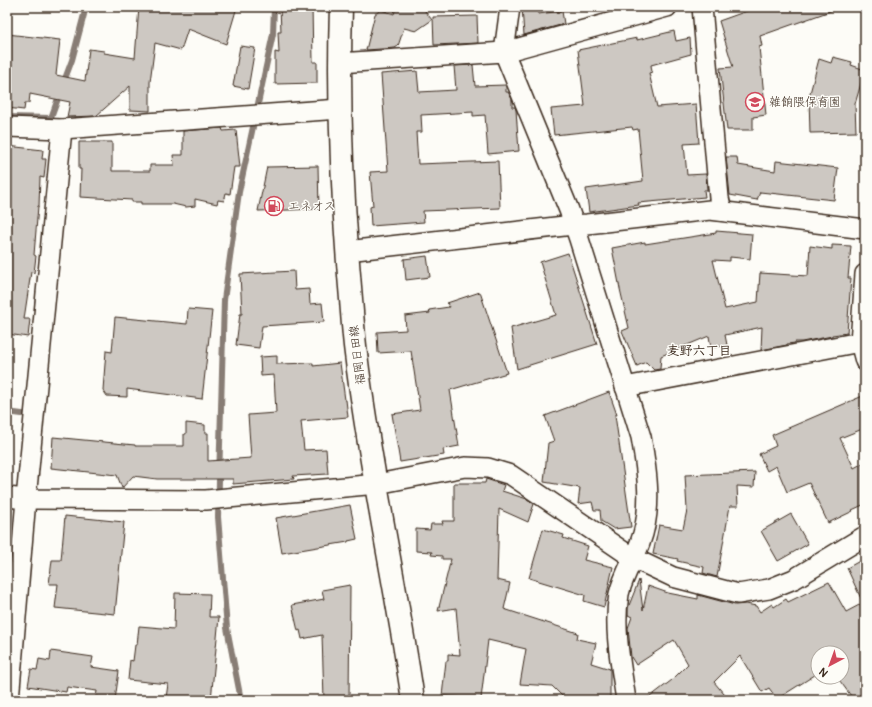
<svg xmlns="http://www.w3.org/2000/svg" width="872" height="707" viewBox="0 0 872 707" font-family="Pangolin,'Klee One',sans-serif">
  <rect width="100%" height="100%" fill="#fdfcf7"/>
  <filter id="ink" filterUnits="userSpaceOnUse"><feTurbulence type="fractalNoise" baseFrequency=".025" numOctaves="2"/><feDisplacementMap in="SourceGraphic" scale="8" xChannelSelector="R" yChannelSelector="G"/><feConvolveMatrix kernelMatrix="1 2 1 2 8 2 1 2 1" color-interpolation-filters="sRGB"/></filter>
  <g filter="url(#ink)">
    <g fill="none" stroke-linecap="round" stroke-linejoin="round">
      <g stroke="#887d74" stroke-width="6">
        <path d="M63,84l9,-24 14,-53"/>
        <path d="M7,117l44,1 9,-25"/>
        <path d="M7,412l15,2"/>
        <path d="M241,700l-14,-72 -9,-111 6,-217 15,-108 34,-158 1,-27"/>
      </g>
    </g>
    <g fill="#cdc8c2" stroke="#3b2a1e">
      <path d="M139,7h98l-11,37 -38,-15 -7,21 -26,-7 -5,39v29l-20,-1v-24l-34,30 -29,1 3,-15 -40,-8 -1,9h-4l-1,7 -17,-2 1,-49h-1v-25l53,6 -4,35 29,6 4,-32 15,2v2l31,5z"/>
      <path d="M280,7h32l1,55h4v21l-42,1v-32l4,1 -1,-21h3z"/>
      <path d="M396,7h26l10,13 -16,11 -12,-3 -6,18 -3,2 -29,2 9,-36 6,-4 13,4z"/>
      <path d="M522,7h17l-1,7 24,-3 2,13 -40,11z"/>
      <path d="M758,7h77l1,2 -76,27 2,10 -3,1 7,68 -13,2v13h-26l-7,-62 13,-1 -14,-46z"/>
      <path d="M477,16l1,27 -44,2 -1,-28z"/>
      <path d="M674,31l2,10 14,-3 1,16 -40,11 1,7 -3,1 8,34 39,-3 3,39 -15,1 3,31 19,-1 1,16h-3l1,7 -67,6 1,2 -50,7 -3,-23 57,-8 -5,-52 -5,1 -1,-3 -78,8 -3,-26 34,-3 -7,-56 59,-12v2z"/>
      <path d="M240,46l15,2 -7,41 -15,-3z"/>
      <path d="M833,57l19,5 -1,3 14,5 -10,34 1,28 -46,1 -1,-36 10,-38 12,4z"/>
      <path d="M473,65l2,21 31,-1v7h2l4,7v8h3l1,3 3,41 -31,3 -3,-39 -12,1v-4l-52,3 1,17h-6l2,32 80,-3 2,47 -77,3 1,11 -53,4 -1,-19 3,-1 -3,-34 18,-1 -7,-97 36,-3 2,21 37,-2 -2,-24z"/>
      <path d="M222,128l1,3 13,-1 4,37h-6l-4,27 -4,-1 -2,8 -6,-1 -1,4 -22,-5v7l-9,1 -13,-3h-32v-2h-9v-2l-52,-3 1,-28h-2v-27h33v29h38v-6h24l-1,-10h10v-24z"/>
      <path d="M7,146l36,4 -1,9h4l-2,19 -4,-1 -1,29h-1l-4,49 2,1 -2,17 -3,-1 -7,47h6l-2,18 -21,-3v-70l3,-20h-3z"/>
      <path d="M726,157h11l1,8 37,6 1,-10 62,7 -4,32 -74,-8 -3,8 -27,-5z"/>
      <path d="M318,166l1,43 -61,2 9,-44z"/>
      <path d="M716,231l36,3 -2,25 -20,-2v4l-17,-1 12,49 33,-7 2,-29 48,3 2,-30 22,3v-4l19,1 -3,32h3l-4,55 -15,2v1l-30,6h-7v1l-8,1v1l-26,5 1,-23 -37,8 2,10 -16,3 -2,-12 -48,20 -1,13 -6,1 -8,-8 -9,4 -15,-35 7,-3 -9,-39 -8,-41 33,-6v2l71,-11z"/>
      <path d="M568,253l29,91 -80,25 -6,-41 45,-13 -16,-53z"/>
      <path d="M427,256l3,21 -24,3 -2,-21z"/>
      <path d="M294,271l1,19 14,-1 1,15 12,-1 2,19 -62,4 -3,22 -23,-3 4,-31h2l-2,-40z"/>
      <path d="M480,292l27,81 -57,17 9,56 -16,3 1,6 -44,7 -8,-48 28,-4 -9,-59 -33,2 -1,-21 29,-2 -1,-14 25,-3 -1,-3 20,-3 -2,-4z"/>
      <path d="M188,309l24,2 -10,88 -75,-10v8l-20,-1 -4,-6 3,-39 6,1 3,-35 72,7z"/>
      <path d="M277,356v8l36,-1v3l27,-3 5,37h1l2,17 -47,4 3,29 22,-1 2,25 -35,2 1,3 -61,5v-5h-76l-24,-3 -11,12 -5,-13 -66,-7 2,-31 82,8v1h49v-12h2v-11l19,2v8h3v28l43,-3 -3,-43 28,-2 -2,-38 -13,1 -1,-19z"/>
      <path d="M609,392l8,23h-2l16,112 -17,2 -13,-8 -1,-11h-6l-2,-8 -14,2 2,-16 -36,-6 4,-39 6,-2 -9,-25z"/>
      <path d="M865,395v33l-25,10 14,30 11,-6v42l-13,6 1,1 -25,12 -19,-40 -22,9 -11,-26 -9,5 -8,-17 17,-8 -4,-11z"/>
      <path d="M755,472l-1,15 -17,-1 1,20h-8l-13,71 -14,-4 1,-6 -27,-6 1,-2 -25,-5 6,-29 24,4 4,-19 -2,-35z"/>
      <path d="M486,479l18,6 -2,6 25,8 7,5 -6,18 -29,-13 -2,71 13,3 -6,26 74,24 -1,6 19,4 -5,20 19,6v31h-29v-1l-14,-1 -5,-2 -10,-10 -32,-2 6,-35 -38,-9 -7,59 -39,-3 4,-35h2v-7l12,1 -4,-47 -18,3 13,-52h-9v-3l-11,-1 1,-3 -16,-1v-22l14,1 1,-6h12l-1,-3h12v-38h31z"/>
      <path d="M350,505l7,34 -9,2v1l-66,11 -6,-35z"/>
      <path d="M791,514l17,30 -30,17 -17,-30z"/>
      <path d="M65,516l59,6 -9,92 -60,-6 3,-24h-9l3,-24h9z"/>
      <path d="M543,529l21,6 -1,3 25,8 -4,14 29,7 -9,40 -20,-6 1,-6 -56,-17z"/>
      <path d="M865,558v136l-8,6h-3l-17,-23h5v-24h-24v20l-41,26 -8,-11 -7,4 -22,-36 -26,26 15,18h-83l26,-20 16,-16 -14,-24 -38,25 -5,-8 -3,-29 4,-11 -4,-2v-7l11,-28 4,30 5,-24 20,7 30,6v-4l37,10 11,-1 10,2 4,6 12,-8 2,3 12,-8 2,3 41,-20 17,30 17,-9 -16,-35z"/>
      <path d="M350,585l-1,115h-25l-2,-65 -20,4 -2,-9 -2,1 -6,-26 32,-6 -2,-9z"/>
      <path d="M175,593l35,1 -1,23h10l-8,83 -45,-2 2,-14 -40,-4 2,-20 3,1 2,-16h2l2,-19 35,3z"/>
      <path d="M51,651l42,6 -2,10 28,4 -4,29 -19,-3 1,-6 -30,-4 -1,5 -38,-6 3,-17 6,1 2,-11 11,2z"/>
    </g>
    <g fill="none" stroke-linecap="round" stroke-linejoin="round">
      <defs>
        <g id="minor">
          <path d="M510,7l-6,45 65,158 10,29 62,198c6,34 12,72 -1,106 -6,16 -17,33 -21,51 -6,34 2,72 7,106"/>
          <path d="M702,7l17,191 3,13"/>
          <path d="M339,63l165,-11 163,-45"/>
          <path d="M7,127l55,2 278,-20"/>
          <path d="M347,251l226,-26 14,-1 123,-14 155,19"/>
          <path d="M865,274l-5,68 5,19"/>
          <path d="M625,387l235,-45"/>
          <path d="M7,497l19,2 180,1 171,-16 88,-17 23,1 23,7 122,83 40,19 65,17 31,-5 25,-10 71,-43"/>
          <path d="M9,700l17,-201 36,-370"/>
        </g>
        <path id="major" d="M341,7c-3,94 1,187 9,280 2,22 3,45 6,67 14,116 40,230 57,346"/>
      </defs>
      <use href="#minor" stroke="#3b2a1e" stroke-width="22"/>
      <use href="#major" stroke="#3b2a1e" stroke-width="25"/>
      <use href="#minor" stroke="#fdfcf7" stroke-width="19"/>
      <use href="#major" stroke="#fdfcf7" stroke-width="22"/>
    </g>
  </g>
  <defs>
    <symbol id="school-ring" viewBox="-11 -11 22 22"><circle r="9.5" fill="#fdfcf7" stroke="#d1495b" stroke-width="1.5"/><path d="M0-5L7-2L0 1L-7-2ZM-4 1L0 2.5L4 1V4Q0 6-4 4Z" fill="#d1495b"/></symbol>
    <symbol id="fuel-ring" viewBox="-11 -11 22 22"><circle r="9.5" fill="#fdfcf7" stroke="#d1495b" stroke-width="1.5"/><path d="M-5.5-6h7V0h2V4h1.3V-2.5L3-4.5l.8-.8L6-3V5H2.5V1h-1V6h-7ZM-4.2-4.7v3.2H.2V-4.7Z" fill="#d1495b"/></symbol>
  </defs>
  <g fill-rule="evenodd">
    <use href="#school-ring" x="744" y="91" width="22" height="22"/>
    <use href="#fuel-ring" x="263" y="195" width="22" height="22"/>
  </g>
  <g text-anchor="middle" stroke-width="3" stroke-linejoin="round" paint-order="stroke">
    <g font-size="12" fill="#3b2a1e" stroke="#fdfcf7" text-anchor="start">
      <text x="769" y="106">雑餉隈保育園</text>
      <text x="288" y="210">エネオス</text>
    </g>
    <g font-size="12" fill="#3b2a1e" stroke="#fdfcf7">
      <text transform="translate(357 355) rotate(-97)" y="4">福岡日田線</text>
    </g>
    <g font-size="13" font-weight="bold" fill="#3b2a1e" stroke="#fdfcf7">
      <text x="699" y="355">麦野六丁目</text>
    </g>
  </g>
  <rect width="872" height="707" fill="none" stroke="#fdfcf7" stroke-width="24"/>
  <rect x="12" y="12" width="848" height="683" fill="none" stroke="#3b2a1e" stroke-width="1.5" filter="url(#ink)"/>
  <g transform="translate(830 665) rotate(221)"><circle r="19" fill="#fdfcf7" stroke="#afa8a0"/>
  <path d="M0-3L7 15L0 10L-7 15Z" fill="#d1495b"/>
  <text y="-6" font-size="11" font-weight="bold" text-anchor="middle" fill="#3b2a1e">N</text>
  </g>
</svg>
